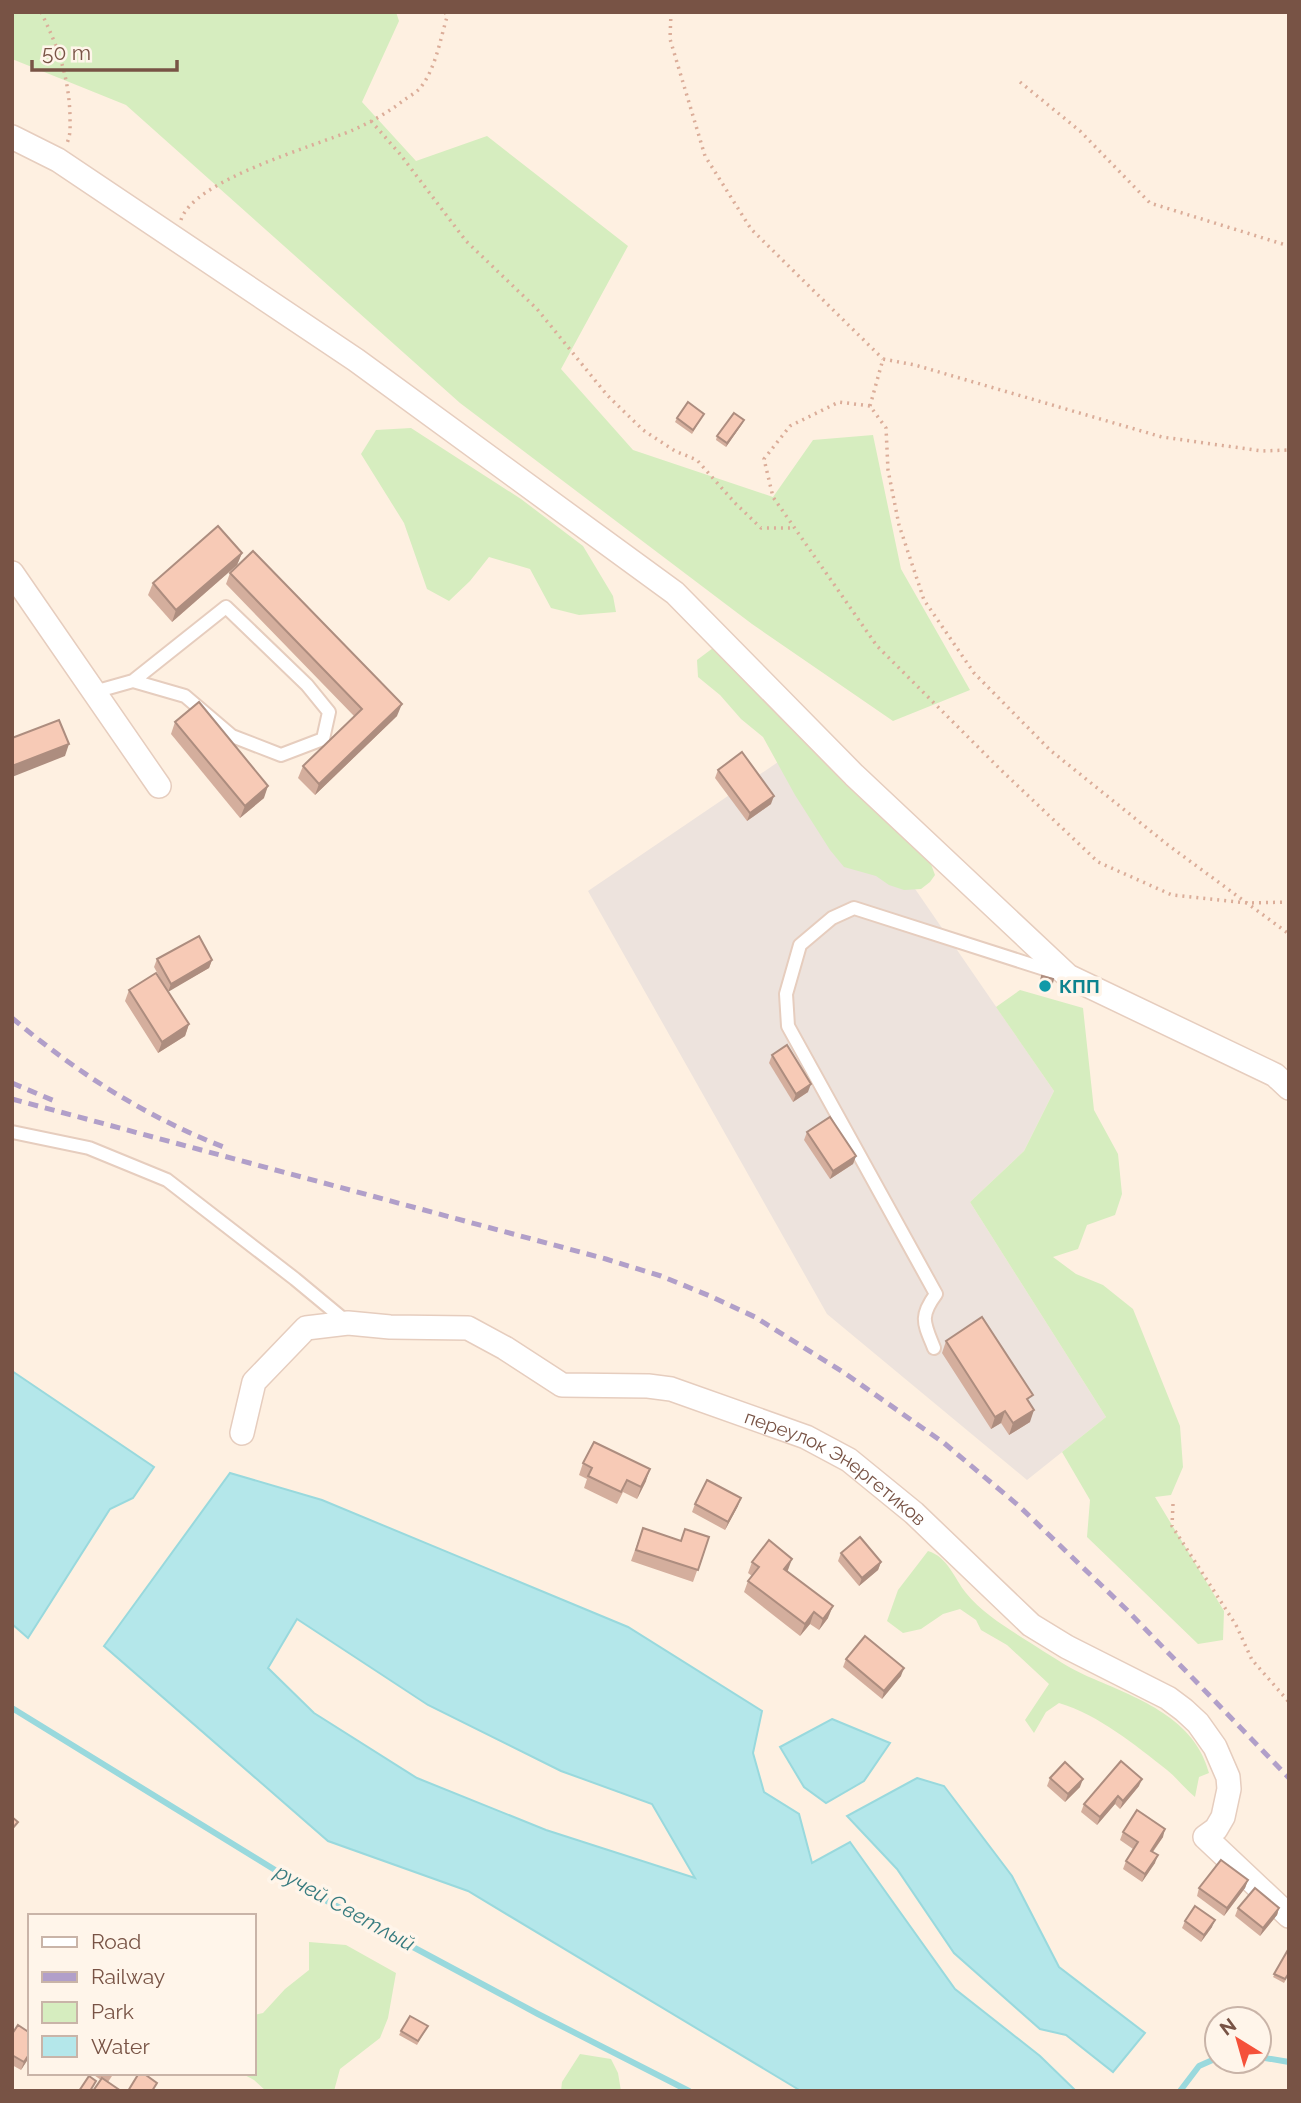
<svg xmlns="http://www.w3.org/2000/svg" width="1301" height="2103" viewBox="0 0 1301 2103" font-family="Raleway,sans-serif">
  <rect width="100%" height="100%" fill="#fef0e1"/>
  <path fill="#ede3dd" d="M812,739l242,352 -30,60 -54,51 136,215 -79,63 -200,-166 -239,-423z"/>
  <g fill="#d6edbf">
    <path d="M12,12h384l3,9 -37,81 54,59 71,-25 141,110 -67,123 72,81 140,47 40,-57 60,-5 28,134 69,121 -77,31 -141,-97 -292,-221 -334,-298 -114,-46z"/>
    <path d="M411,428l110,71 62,47 30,50 3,16 -37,3 -28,-7 -21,-39 -41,-12 -19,24 -21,20 -22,-12 -23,-66 -43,-69 15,-24z"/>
    <path d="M717,645l211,211 7,19 -5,7 -9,7 -17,1 -15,-5 -13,-9 -32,-9 -14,-17 -35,-55 -32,-58 -22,-18 -21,-24 -22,-18 -1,-17z"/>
    <path d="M1020,990l63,18 11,102 24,44 4,40 -7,21 -28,10 -9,24 -25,8 23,17 27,11 30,24 47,117 3,41 -12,28 -16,2 69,114 -1,29 -25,4 -111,-107 3,-37 -28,-48 44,-35 -136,-215 54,-51 30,-60 -58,-84z"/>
    <path d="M928,1551c20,6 26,27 38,42 19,24 52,41 77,58 16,10 33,21 51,28 46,20 101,40 115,94l-10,4 -4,20c-10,-8 -18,-19 -28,-27 -32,-25 -68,-55 -108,-67l-13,9 -12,21 -9,-13 24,-36 -42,-39 -26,-15 -5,-10 -16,-11 -17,5 -22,15 -18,4 -16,-12 11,-31z"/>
    <path d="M309,1942l37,3 50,28 -8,45 -8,20 -40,31 -6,22h-68l-12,-11 -13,-7h13v-58l9,-2 22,-24 24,-19z"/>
    <path d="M580,2054l31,5 7,14 3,18h-60l1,-9z"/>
  </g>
  <g fill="#b4e7ea" stroke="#99d9dd" stroke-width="2" fill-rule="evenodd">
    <path d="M12,1371l142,96 -21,31 -23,11 -82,129 -16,-14z"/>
    <path d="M230,1473l92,27 306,127 134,84 -9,42 11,39 35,22 13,49 38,-21 105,147 85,67 36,35h-275l-333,-200 -140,-50 -224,-195zM297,1619l131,86 133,66 91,33 43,74 -149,-48 -129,-52 -103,-65 -46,-45z"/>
    <path d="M832,1719l58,24 -26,38 -38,22 -22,-16 -24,-40z"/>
    <path d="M917,1778l27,8 68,90 47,91 86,66 -32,39 -47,-37 -26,-6 -86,-76 -57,-84 -50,-53z"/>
  </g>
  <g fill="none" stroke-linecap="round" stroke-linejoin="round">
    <g stroke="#99d9dd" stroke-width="6">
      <path d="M12,1708l302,186 224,120 151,77"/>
      <path d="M1259,2057l30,5"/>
      <path d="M1180,2091l19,-25 18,-8"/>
    </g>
    <defs>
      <g id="lane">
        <path d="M94,692l39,-11 93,-74 81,78 22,27 -6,27 -42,16 -49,-19 -47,-40 -52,-15"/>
        <path d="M12,1132l77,16 78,32 128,99 53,44"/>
        <path d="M934,1348c-10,-25 -15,-31 2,-54l-148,-268 -2,-32 14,-49 32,-27 22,-10 203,65"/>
      </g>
      <g id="street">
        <path d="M12,137l46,23 298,200 319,233 179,182 214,201 207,99 14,13"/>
        <path d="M12,573l147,213"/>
        <path id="s1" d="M242,1433l12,-51 52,-54 42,-5 42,4 78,1 37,20 57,37 86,1 23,3 135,48 43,23 65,53 117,112 36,22 101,51 16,12 14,13 17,24 13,30 1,12 -6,28 -7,12 -11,8 84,79"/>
      </g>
    </defs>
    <use href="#lane" stroke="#e6cdbe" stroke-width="16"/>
    <use href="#street" stroke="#e6cdbe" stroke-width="26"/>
    <g stroke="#dbad99" stroke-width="3.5" stroke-dasharray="2 5" stroke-linecap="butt">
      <path d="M41,12c17,35 28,65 29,104 0,10 1,18 -3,27"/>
      <path d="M671,12l-1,27 35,117 46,73 132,130"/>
      <path d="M1020,82l60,49 70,72 139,43"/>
      <path d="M371,121l29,33 66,87 71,68 70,86 36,35 32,21 22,9 38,43 26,25h33"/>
      <path d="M181,220c12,-40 134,-74 172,-90 18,-8 36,-18 51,-30 6,-4 13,-8 17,-13 15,-20 19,-47 26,-70l-2,-5"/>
      <path d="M870,406l13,-47 32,6 247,72 100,14 27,-1"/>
      <path d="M1289,902l-42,1 -75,-8 -74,-33 -97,-92 -124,-124 -104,-149 -9,-38 26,-33 49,-24 31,4 16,22 2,42 11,55 25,75 50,73 76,77 118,95 121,89"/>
      <path d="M1173,1504l-1,22 64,99 16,35 37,42"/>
    </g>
    <use href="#lane" stroke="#fff" stroke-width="12"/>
    <use href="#street" stroke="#fff" stroke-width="23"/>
    <g stroke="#b19fc9" stroke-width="5" stroke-dasharray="10 7" stroke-linecap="butt">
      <path d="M12,1018c67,56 132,98 214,130"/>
      <path d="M12,1083l45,19"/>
      <path d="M12,1099l594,160 55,17 49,20 45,21 88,55 101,71 75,63 108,104 162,168"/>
    </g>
  </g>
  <g fill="#d4ae9d">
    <path d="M704,414l-12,20 -17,-12 2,-4z"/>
    <path d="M742,424l-16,23 -10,-7 1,-4z"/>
    <path d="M242,553l-5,12 -65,57 -24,-27 5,-12z"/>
    <path d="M230,573l167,143 -82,79 -17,-17 5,-12 51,-50 -128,-132z"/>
    <path d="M175,722l89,76 -24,20 -69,-84z"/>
    <path d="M718,770l53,34 -24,17 -32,-43z"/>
    <path d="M157,959l55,1 -3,8 -41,23 21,33 -4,12 -27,17 -33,-52 4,-11 36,-3 -11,-20z"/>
    <path d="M1042,976l11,3 -4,12 -11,-2z"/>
    <path d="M772,1055l36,37 -15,10 -24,-39z"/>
    <path d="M807,1132l49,24 -3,8 -23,15 -26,-39z"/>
    <path d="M946,1341l84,62v19l-21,13 -8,-12 -10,6 -49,-76z"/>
    <path d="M583,1463l63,18 -9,18 -14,-7 -6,12 -33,-16 3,-9 -8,-4z"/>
    <path d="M695,1504l43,2 -13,24 -33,-18z"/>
    <path d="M643,1528l37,13 29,-4 -16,45 -62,-21z"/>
    <path d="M841,1553l40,9 -3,8 -19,16 -21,-25z"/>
    <path d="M752,1562l36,8 -1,2 41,46 -9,12 -9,-6 -10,12 -56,-44 4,-11 4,-5 -4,-3z"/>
    <path d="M846,1659l55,17 -19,23 -39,-32z"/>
    <path d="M1050,1778l30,9 -15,15 -18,-16z"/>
    <path d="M1139,1786l-19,23 -5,-5 -18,21 -16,-13 3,-8z"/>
    <path d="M1123,1832l40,5 -10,15 2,11 -13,19 -19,-13 3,-8 7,-12 -13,-9z"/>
    <path d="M1248,1880l-3,8 -21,28 -27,-20 2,-8z"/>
    <path d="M1238,1908h41l-2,7 -17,21 -25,-20z"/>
    <path d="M1185,1921l27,6 -11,15 -19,-14z"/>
    <path d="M1289,1948v26l-5,9 -11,-6z"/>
    <path d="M428,2026l-11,19 -18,-10 2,-4z"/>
    <path d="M30,2033v23l-9,14 -9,-5v-31z"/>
    <path d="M91,2073h23l-6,9 -7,-2z"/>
  </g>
  <g fill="#ad8d7f">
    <path d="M744,420l-2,4 -16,23 1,-4z"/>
    <path d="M242,553l-5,12 -65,57 4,-12z"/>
    <path d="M402,704l-5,12 -82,79 4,-11z"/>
    <path d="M69,744l-4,12 -53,21v-11z"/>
    <path d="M268,786l-4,12 -24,20 5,-12z"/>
    <path d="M774,796l-3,8 -24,17 3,-8z"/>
    <path d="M212,960l-3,8 -41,24 3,-8z"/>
    <path d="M189,1024l-4,12 -27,17 4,-11z"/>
    <path d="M811,1084l-3,8 -15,10 3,-8z"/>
    <path d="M856,1156l-3,8 -23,15 3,-8z"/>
    <path d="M1034,1410l-4,12 -21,13 4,-12z"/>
    <path d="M1005,1411l-4,12 -10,6 4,-12z"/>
    <path d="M650,1469l-4,12 -9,18 4,-12z"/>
    <path d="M741,1498l-3,8 -13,24 3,-8z"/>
    <path d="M792,1559l-4,11 -8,11 4,-12z"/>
    <path d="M881,1562l-3,8 -19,16 3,-8z"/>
    <path d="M833,1606l-5,12 -9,12 4,-11z"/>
    <path d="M814,1612l-4,12 -10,12 5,-12z"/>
    <path d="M904,1668l-3,8 -19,23 2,-8z"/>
    <path d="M1083,1779l-3,8 -15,15 3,-8z"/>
    <path d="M1142,1779l-3,7 -19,23 3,-8z"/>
    <path d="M1118,1796l-3,8 -18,21 3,-8z"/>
    <path d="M1165,1829l-2,8 -15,21 3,-7z"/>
    <path d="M1158,1855l-3,8 -13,19 3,-8z"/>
    <path d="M1248,1880l-3,8 -21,28 3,-8z"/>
    <path d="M1279,1908l-2,7 -17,21 3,-8z"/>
    <path d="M1215,1920l-3,7 -11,15 3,-7z"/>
    <path d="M30,2053v3l-9,14 3,-8z"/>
  </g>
  <g fill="#f7cab6" stroke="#ad8d7f" stroke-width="2">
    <path d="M688,402l16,12 -11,16 -16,-12z"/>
    <path d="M734,413l10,7 -17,23 -10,-7z"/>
    <path d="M218,526l24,27 -66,57 -23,-27z"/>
    <path d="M253,551l149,153 -83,80 -16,-18 59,-57 -132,-136z"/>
    <path d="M199,702l69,84 -23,20 -70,-84z"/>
    <path d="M59,720l10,24 -57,22v-28z"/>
    <path d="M742,752l32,44 -24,17 -32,-43z"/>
    <path d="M199,936l13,24 -41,24 -14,-25z"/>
    <path d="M156,973l33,51 -27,18 -33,-52z"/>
    <path d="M1042,976l11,3 -2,8 -11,-2z"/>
    <path d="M787,1045l24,39 -15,10 -24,-39z"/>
    <path d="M830,1117l26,39 -23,15 -26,-39z"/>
    <path d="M982,1317l51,78 -6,4 7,11 -21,13 -8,-12 -10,6 -49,-76z"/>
    <path d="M594,1442l56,27 -9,18 -14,-7 -6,12 -33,-16 4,-8 -9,-5z"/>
    <path d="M707,1480l34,18 -13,24 -33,-18z"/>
    <path d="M643,1528l38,13 4,-12 24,8 -11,33 -62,-20z"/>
    <path d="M860,1537l21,25 -19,16 -21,-25z"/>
    <path d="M769,1540l23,19 -8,10 49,37 -10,13 -9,-7 -9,12 -57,-43 11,-14 -7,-5z"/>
    <path d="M865,1636l39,32 -20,23 -38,-32z"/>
    <path d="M1121,1761l21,18 -19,22 -5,-5 -18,21 -16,-13z"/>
    <path d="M1065,1762l18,17 -15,15 -18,-16z"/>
    <path d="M1137,1810l28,19 -14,22 7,4 -13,19 -19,-13 12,-19 -15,-10z"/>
    <path d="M12,1817l6,5 -6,7z"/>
    <path d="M1221,1860l27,20 -21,28 -28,-20z"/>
    <path d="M1255,1888l24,20 -16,20 -25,-20z"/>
    <path d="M1195,1906l20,14 -11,15 -19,-14z"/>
    <path d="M1289,1948v25l-4,6 -11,-5z"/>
    <path d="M410,2016l18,10 -10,15 -17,-10z"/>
    <path d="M18,2025l12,8v20l-6,9 -12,-7v-21z"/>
    <path d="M139,2073h4l14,10 -5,8h-24z"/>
    <path d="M89,2076l7,5 -6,10h-11z"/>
    <path d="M102,2078l19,13h-28z"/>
  </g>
  <circle fill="#0f9aa8" stroke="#fff5ea" stroke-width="2.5" cx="1045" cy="986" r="7"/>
  <g text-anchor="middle" stroke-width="7" stroke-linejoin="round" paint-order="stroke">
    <g font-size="19" font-weight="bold" fill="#0d838f" stroke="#fff5ea" text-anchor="start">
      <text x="1059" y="993">КПП</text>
    </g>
    <g font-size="19" fill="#785345" stroke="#fff5ea">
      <text dy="7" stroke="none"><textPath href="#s1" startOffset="693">переулок Энергетиков</textPath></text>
    </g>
    <g font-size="21" font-style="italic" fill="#377b7f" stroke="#fff5ea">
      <text transform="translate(345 1908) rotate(29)" y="7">ручей Светлый</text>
    </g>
  </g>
  <rect width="1301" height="2103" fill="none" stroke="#785345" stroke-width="28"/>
  <rect x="28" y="1914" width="228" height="161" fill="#fff5ea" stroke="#c9b4a8" stroke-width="2"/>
  <rect x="42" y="1937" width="35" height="10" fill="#ffffff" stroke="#c9b4a8" stroke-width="2"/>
  <text x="91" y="1949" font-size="21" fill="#785345">Road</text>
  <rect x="42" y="1972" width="35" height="10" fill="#b19fc9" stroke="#c9b4a8" stroke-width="2"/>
  <text x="91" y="1984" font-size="21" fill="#785345">Railway</text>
  <rect x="42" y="2002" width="35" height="21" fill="#d6edbf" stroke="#c9b4a8" stroke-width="2"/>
  <text x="91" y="2019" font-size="21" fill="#785345">Park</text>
  <rect x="42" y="2036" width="35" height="21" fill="#b4e7ea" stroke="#c9b4a8" stroke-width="2"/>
  <text x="91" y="2054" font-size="21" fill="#785345">Water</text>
  <g transform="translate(1238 2040) rotate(323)"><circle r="33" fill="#fff5ea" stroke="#c9b4a8" stroke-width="2"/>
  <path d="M0-5L12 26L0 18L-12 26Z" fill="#f5513a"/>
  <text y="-10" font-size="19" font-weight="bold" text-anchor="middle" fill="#785345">N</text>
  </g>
  <path d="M32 60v10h145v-10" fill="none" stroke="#785345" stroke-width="3.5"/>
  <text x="42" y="60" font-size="21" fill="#785345" stroke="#fff5ea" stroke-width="5" paint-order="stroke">50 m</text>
</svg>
